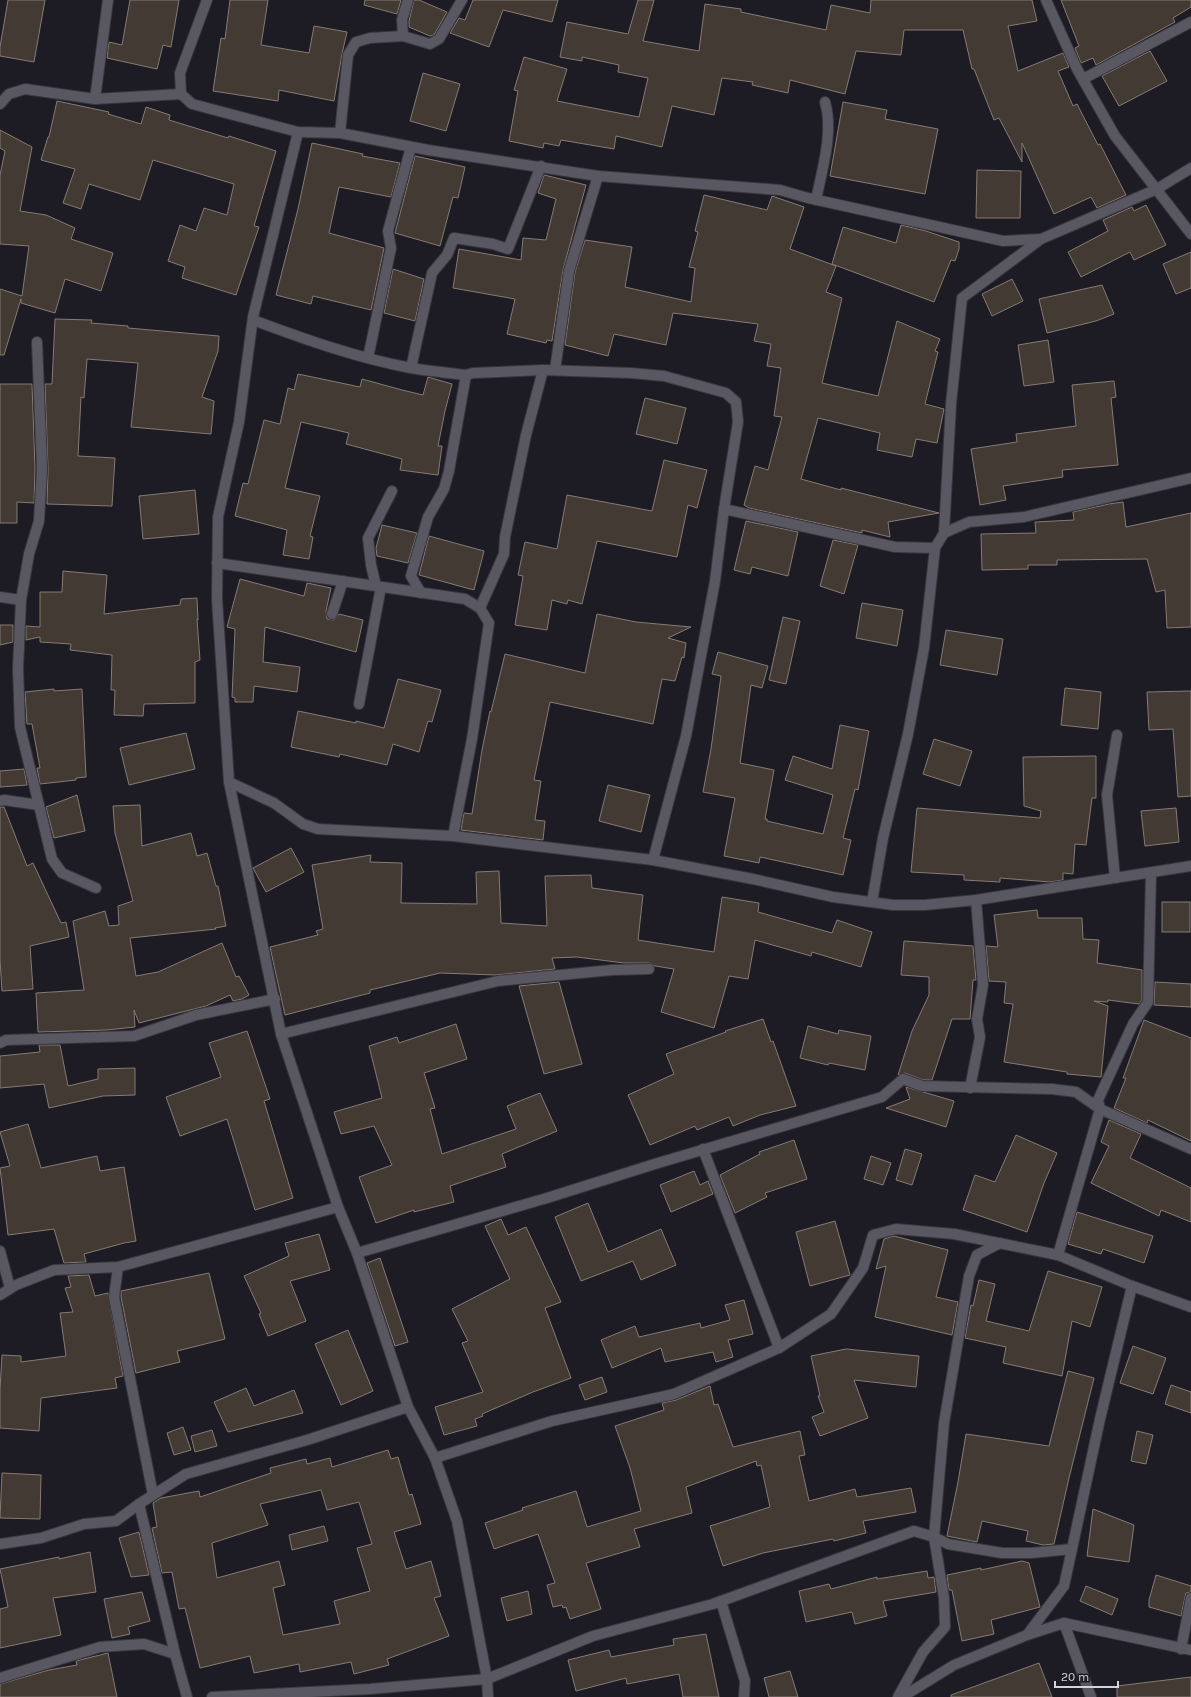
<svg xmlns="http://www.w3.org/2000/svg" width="1191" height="1697" viewBox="0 0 1191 1697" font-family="Karla,sans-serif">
  <rect width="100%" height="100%" fill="#1d1b24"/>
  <g fill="#433a34" stroke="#867b74" fill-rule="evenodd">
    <path d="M8,0h37l-11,62 -34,-6v-9z"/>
    <path d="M130,0h49l-8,47 -8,-2 -6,24 -50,-11 2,-16 13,3z"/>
    <path d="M230,0h38l-7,45 48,8 5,-27 33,6 -5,22 -8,47 -55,-11 -1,11 -65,-10 8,-53 4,1z"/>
    <path d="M365,0h36l-4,14 -33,-9z"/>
    <path d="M414,0h5l28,12 -13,23 -4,1 -21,-9v-6z"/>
    <path d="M473,0h85l-6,22 -49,-12 -14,37 -39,-14 9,-15 6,2z"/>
    <path d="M638,0h16l-11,41 56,10 6,-47 36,5v3l85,18 5,-25 39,8 1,-13h161l5,21 -29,5 10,45 45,-18 6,14 -11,4 15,35 4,-2 21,41 2,-1 26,51 -29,13 -6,-11 -37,17 -32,-71v19l-23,-44 -5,2 -20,-51h-2l-9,-39h-59l-3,25 -45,-4 -11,43 -55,-14 -2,13 -36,-8 1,-3 -31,-4 -8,37 -42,-9 -10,41 -46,-11 -2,13 -53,-9 -2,6 -15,-3 -1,5 -34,-7 9,-50 -4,-1 10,-33 43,12 -10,32 82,16 9,-39 -30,-6 1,-7 -37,-8v4l-22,-4 7,-35 61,12z"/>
    <path d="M1061,0h130v7l-18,11 2,4 -79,43 -3,-7 -12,5 -6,-15 4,-2z"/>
    <path d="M1150,51l17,30 -48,25 -17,-30z"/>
    <path d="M423,73l37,11 -14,47 -36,-10z"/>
    <path d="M57,101l52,11 -1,2 33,10 5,-17 24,8 -1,5 59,18 1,-2 47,15 -22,75 5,1 -23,68 -54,-17 3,-11 -17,-6 12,-36 16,6 8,-23 23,7 7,-31 -81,-24 -13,40 -51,-16 -8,25 -18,-6 12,-34 -34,-9 7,-23h1z"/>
    <path d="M843,102l44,8 -2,9 53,10 -13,65 -95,-18z"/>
    <path d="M0,130l32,17 -12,64 26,4 29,13 -4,11 42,14 -12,38 -36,-12 -10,34 -34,-10v-4l-17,56h-4v-66l22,7 7,-50 -29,-2v-69l5,-24 -5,-3z"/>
    <path d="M312,143l51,11 -1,2 38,7 -9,34 -52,-10 -10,46 55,15 -13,62 -58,-14 -2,8 -35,-9 22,-86z"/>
    <path d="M415,156l50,11 -7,31 -5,-1 -13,49 -45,-13z"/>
    <path d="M977,170l44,1 -1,47h-44z"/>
    <path d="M544,175l42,10 -23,85 -11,71 -5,-1 -1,3 -39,-9 8,-35 -62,-11 6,-39 62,11 2,-22 23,2 10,-41 -18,-6z"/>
    <path d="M704,195l63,15 5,-14 32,11 -14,42 46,17 -10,26 16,6 -20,85 56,13 19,-75 43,18 -5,12 3,1 -13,52 19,5 -7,34 -21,-4 -4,18 -35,-7 3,-17 -62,-15 -17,61 40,11v-2l98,25 -51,9 2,15 -28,-7v3l-113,-25 -5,-3 11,-39 13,4 14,-53 -8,-1 7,-48 -14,-2 4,-22 -17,-3 4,-17 -85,-11 -7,32 -52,-11 -6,22 -43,-11 10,-73 10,-32 47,7 -7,40 66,15 4,-34 -6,-1 9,-35 -3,-1z"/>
    <path d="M1146,205l20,40 -32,15 -4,-8 -49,25 -13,-25 40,-21 -5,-11 29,-13 2,4z"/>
    <path d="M901,225l25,6 33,11v7l-4,12 -4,-1 -17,42 -102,-38 11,-37 53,16z"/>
    <path d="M1191,252v36l-15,6 -13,-30z"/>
    <path d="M393,269l31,10 -9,42 -31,-8z"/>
    <path d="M1012,279l11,22 -31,15 -10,-22z"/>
    <path d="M1102,285l12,29 -18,7 -49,12 -8,-34z"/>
    <path d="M55,319l37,1 -1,3 37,3v2l91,8 -1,15 -16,46 12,4 -3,33 -80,-7 7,-64 -51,-4 -3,39 -3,-1 -3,59 37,2 -3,48 -65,-2 1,-35 -3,-85h7z"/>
    <path d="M1048,340l6,42 -30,4 -6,-41z"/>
    <path d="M298,374l62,13 2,-8 40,11 21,5 5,-18 24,7 -7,27 -7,35h4l-4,29 -38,-5 2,-11 -56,-15 3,-11 -48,-11 -16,66 35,8 -10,40 3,1 -4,22 -26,-4 4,-25 -52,-14 8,-33 5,1 16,-64 16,4 8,-36 6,2z"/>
    <path d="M1114,381l2,16 -5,1 7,67 -56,5 1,7 -60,9 3,14 -26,5 -9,-56 46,-7 -1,-8 60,-8 -4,-41z"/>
    <path d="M0,384h32l3,85 -1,34 -17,-1v21h-17z"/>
    <path d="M645,398l41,10 -9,36 -41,-10z"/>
    <path d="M664,460l43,10 -10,38 -9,-3 -11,52 -80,-16 -15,63 -14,-4 -1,4 -15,-4 -5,30 -32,-5 8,-49 -5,-1 7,-33 32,7 10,-54 85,16z"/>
    <path d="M195,490l4,44 -56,5 -4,-43z"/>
    <path d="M1123,502l3,25 65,-14v114l-24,1 -2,-38 -9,2 -9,-33 -90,1v5h-29v4l-46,1 -1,-36 55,-1 -1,-11 39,-2 -1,-8 36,-8z"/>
    <path d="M746,521l52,11 -10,44 -36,-9 -2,7 -16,-4z"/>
    <path d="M382,525l35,8 -9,30 -31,-7 -1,-8z"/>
    <path d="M429,536l55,15 -10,39 -55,-15z"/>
    <path d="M833,540l25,5 -14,49 -24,-8z"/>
    <path d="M63,571l44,4 -3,39 76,-9 1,-6 16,-1 1,22 -1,-1 3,41 -5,2v41l-51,1 -1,12 -29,-1 1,-25h-4l1,-35 -42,-5 1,-6 -31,-2v-5l-14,3v-14l14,1v-35h22z"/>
    <path d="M240,579l64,17 3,-13 24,5 -5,23 1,8 7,1 5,-6 24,6 -7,32 -91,-25 -2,35 37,5 -3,25 -43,-6 -1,16h-18v-4l-3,-1 3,-68 -8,-2z"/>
    <path d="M862,603l41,7 -6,36 -41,-8z"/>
    <path d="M597,614l39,8 55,5 -23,11 18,5 -2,15 -2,-1 -7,24 -13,-2 -9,45 -103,-22 -16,78 7,1 -6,39 10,1 -2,19 -82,-10 3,-17 8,1 10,-64 8,-39 1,1 14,-58 80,19z"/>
    <path d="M783,617l17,4 -14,63 -17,-4z"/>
    <path d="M0,625h13v17l-13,3z"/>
    <path d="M946,630l57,9 -6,36 -57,-10z"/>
    <path d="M718,652l50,14 -6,22 -11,-3 -11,78 34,7 -9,49h2v2l56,13 10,-39 -48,-15 8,-24 39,13 8,-44 29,6 -11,59 -3,-1 -12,49 8,2 -8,35 -83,-18 -1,6 -35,-7 11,-58 -32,-6 8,-43 10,-73 -9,-2z"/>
    <path d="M398,679l43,11 -9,32 -4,-1 -9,31 -26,-8 -6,21 -47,-11 -1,3 -48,-10 7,-36 58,12v-2l28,7z"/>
    <path d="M1065,688l36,4 -3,37 -37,-4z"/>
    <path d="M54,689v2l28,-2 4,88 -10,1v2l-36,4 -3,-16h3l-8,-44h-5l-2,-32z"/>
    <path d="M1191,691v105l-13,1 -5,-68 -24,1 -2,-38z"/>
    <path d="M186,733l9,36 -66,16 -9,-37z"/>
    <path d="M934,739l38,12 -12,35 -37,-12z"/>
    <path d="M1096,756v42h-4l-6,47 -11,-1 -2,30 -10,-1v7l-13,2 -50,-4v4l-36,-2v-5l-53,-3 6,-64 123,10 1,-7 -17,-5 -1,-49z"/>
    <path d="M24,769l3,16 -27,2v-16z"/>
    <path d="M608,785l42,10 -9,37 -42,-11z"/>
    <path d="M77,795l8,36 -31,7 -8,-31z"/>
    <path d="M140,805l2,41 49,-13 6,23 10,-3 9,33h2l8,40 -11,2 1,1 -86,9 6,38 22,-4 64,-29 14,34 3,-1 10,19 -7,4 -9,2 -3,-6 -24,11 -67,17 -5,-13 1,17 -28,3 -69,2 -2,-39 48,-3 -11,-69 32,-10 4,15 10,-1 -1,-19 15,-5 -18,-68 -2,-27z"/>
    <path d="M0,807h4l23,59 6,-3 28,60 5,-1 3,15 -39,9 3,43 -31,2 -2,-31z"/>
    <path d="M1176,808l3,34 -34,4 -4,-35z"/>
    <path d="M291,848l13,24 -38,20 -13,-24z"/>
    <path d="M371,855l-1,7 32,1 -1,40 76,1 -1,-32 23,-1 2,52 46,3 -2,-50 46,-1 1,13 51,7 -5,45 76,12 8,-55 37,6 -1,9 74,21 5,-13 35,12 -11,35 -49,-15 -1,4 -56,-16 -7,39 -19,-3 -15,52 -53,-16 13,-43 -19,-3 -6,-3h-25l-47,-6 -25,1 3,11 -59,6 -56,-2 -70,17v3l-85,22 -15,-68 48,-12 -2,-4 7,-2 -11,-64z"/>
    <rect x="1162" y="902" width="28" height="30"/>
    <path d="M1037,910l1,8h44l1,21 16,1 -2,23 45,7v30l-3,4 -31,-4v2l-14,-1 14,5 -7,71 -34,-3v-2l-63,-10 9,-58 -9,-1 2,-21 -17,-1 -3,-35 12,1 -4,-32z"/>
    <path d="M904,941l69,5 3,34h-3l-3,39h-18l-20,61h-9l-18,-7 -7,2 14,-44 17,-36v-18l-28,-2z"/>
    <path d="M559,982l23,82 -38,10 -25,-88z"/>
    <path d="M1155,982l36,2v23l-37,-2z"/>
    <path d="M763,1019l8,23 2,-1 23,65 -36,9 -27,11 -4,-9 -32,13 -2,-4 -45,19 -22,-50 46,-21 -8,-20 60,-22 -1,-1z"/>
    <path d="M1144,1020l47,18v103l-43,-21 -1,3 -33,-15 12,-30h-3z"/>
    <path d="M456,1024l11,35 -43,14 11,35 -5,1 12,45 74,-25 -9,-23 33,-13 17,38 -55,23 4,13 -56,19 4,16 -40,10v-2l-38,13 -17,-46 33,-12 -18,-39 -33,8 -7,-22 48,-14 -13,-52 28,-9 2,6z"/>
    <path d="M808,1026l30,8 1,-4 32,6 -6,34 -36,-7 -1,2 -28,-7z"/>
    <path d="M247,1031l23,68 -6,2 29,97 -38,12 -28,-91 -47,17 -14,-39 55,-20 -12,-34z"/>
    <path d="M39,1045h21l8,41 30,-7v-10l37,-1v27l-32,1 -54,12 -5,-24 -44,4v-32l40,-4z"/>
    <path d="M906,1087l48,14 -8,26 -60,-19 24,-9z"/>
    <path d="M1109,1120l32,14 -11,24 61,30v34l-30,-12 -2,6 -68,-33 18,-37 -8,-4z"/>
    <path d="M28,1124l13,44 56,-12 3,15 24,-4 12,74 -12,2 -40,11 2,8 -22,1 -10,-34 -46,6 -8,-67 10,-2 -10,-34z"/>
    <path d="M1016,1135l41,18 -13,30 -17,49 -64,-22 12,-35 20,7z"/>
    <path d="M794,1140l13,39 -42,14 2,4 -32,16 -15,-38 40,-21 -1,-2z"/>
    <path d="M905,1149l17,5 -10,31 -16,-5z"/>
    <path d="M871,1156l20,7 -8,22 -19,-6z"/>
    <path d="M694,1171l6,14 8,-4 5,13 -42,18 -11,-27z"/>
    <path d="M588,1203l20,49 53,-23 15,36 -35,15 -8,-19 -52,20 -26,-64z"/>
    <path d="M1077,1212l76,24 -9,27 -41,-14 -2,5 -33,-10z"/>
    <path d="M501,1219l7,16 18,-8 35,75 -16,6 26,70 -38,14 -51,22 1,2 -8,3 2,7 -33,9 -9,-28 48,-15 -21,-49 6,-2 -16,-32 58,-30 -25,-53z"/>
    <path d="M835,1221l15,54 -40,11 -14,-54z"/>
    <path d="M319,1234l11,36 -40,11 16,40 -38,15 -9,-22 2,-1 -17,-37 45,-20 -4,-13z"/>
    <path d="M894,1236l54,14 -12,47 22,5 -6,33 -77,-18 11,-51 -10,3 8,-30z"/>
    <path d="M380,1258l28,84 -13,4 -28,-83z"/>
    <path d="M1048,1271l54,16 -12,40 -18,-6 -10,55 -59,-13 3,-16 -41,-9 6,-33 2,1 6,-26 16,4 -9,37 43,10z"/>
    <path d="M209,1273l16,66 -48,12 3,11 -44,11 -15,-76v-6z"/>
    <path d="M89,1275l6,21 13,-3 15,83 -8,2 2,10 -76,10 -2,33 -39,-3v-39l2,-34 19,1v6l45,-6 -6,-43 13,-1 -8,-24 6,-1 -3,-11z"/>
    <path d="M744,1300l9,34 -25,6 5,17 -17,5 -3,-10 -48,10 -4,-14 -49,20 -11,-28 34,-14 4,11 61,-14 1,5 29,-8 -5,-15z"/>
    <path d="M348,1330l25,61 -32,14 -26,-61z"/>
    <path d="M1133,1346l33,12 -13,36 -33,-11z"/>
    <path d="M846,1349l73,7 -3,31 -62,-7 14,38 -48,18 -8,-19 12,-5 -6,-16h2l-9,-40z"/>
    <path d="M1068,1371l26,7 -25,100 -15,66 -11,1 -17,-4 2,-10 -46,-10 -5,21 -30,-6 11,-54 8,-48 83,12z"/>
    <path d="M602,1377l5,15 -22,8 -6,-15z"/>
    <path d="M1171,1385l20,7v21l-26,-9z"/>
    <path d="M710,1386l4,19 4,-1 15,43 67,-16 5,24 -6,1 10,45 46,-12 2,8 54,-9 5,24 -53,9 3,12 -32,8 -1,-2 -70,14 -40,13 -13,-40 60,-19 -9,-42 -4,1 -1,-5 -70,26 6,26 -58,16 6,18 -54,16 15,46 -31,10 -4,-12 -3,1 -1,-3 -9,2 -6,-22 8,-2 -17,-49 -44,15 -9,-26 38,-13 -1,-2 54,-17 11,36 54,-16 -11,-43 -15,-42 49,-16 -2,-7 14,-3z"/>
    <path d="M246,1388l8,18 40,-16 9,23 -75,19 -14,-30z"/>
    <path d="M183,1427l8,23 -17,5 -7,-22z"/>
    <path d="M212,1430l5,16 -22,6 -4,-16z"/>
    <path d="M1137,1431l16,4 -7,29 -15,-3z"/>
    <path d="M388,1450l3,9 7,-2 11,38 3,-1 9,30 -27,8 12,37 25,-8 10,35 -7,2 15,38 -62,23 2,6 -35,9 -3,-12 -51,10 -1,-8 -45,9 -4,-17 -50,12 -15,-60 -6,1 -7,-37 -10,1 -10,-45 5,-1 -4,-24 8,-5 38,-7 1,6 71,-24 -1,-5 36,-9 1,5 23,-6 2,9zM321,1490l6,20 32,-8 13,42 -15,4 13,43 -36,10 6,23 -57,11 -10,-47 12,-3 -6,-24 -62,17 -5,-35 56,-18 -8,-21z"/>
    <path d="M2,1473l39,2 -1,44 -40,-1z"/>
    <path d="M1093,1509l41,16 -5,37 -42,-6z"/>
    <path d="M324,1526l4,15 -36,9 -3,-15z"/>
    <path d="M139,1532l10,43 -18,2 -12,-39z"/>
    <path d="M90,1552l6,40 -43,6 8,37 -61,13v-39l8,-2 -8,-38 59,-12v2z"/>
    <path d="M1022,1561l7,2 11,44 -49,13 3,14 -32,7 -10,-51h-3l-2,-15 34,-7v2z"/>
    <path d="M927,1571l1,7 6,-1 2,15 -53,9 4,15 -32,8 -3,-12 -46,10 -7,-31 30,-7 2,5 46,-12v2z"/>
    <path d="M1156,1575l35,11v6l-5,1 -1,4 -4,19 -32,-9v-7z"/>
    <path d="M1086,1586l32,13 -6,16 -32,-14z"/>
    <path d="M528,1591l4,23 -25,7 -6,-23z"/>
    <path d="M142,1592l8,29 -22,6 2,7 -18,4 -8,-39z"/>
    <path d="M706,1634l13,63h-36l-4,-23 -52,10 -1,-6 -50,13 -8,-31 41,-10 2,7 63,-12 -1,-6z"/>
    <path d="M108,1653l9,44h-117v-13l49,-14 28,-5 -1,-4z"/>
    <path d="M1039,1663l13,34h-101v-2z"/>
    <path d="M790,1671l8,26h-29l-5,-19z"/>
    <path d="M1191,1677v20h-74v-11z"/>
  </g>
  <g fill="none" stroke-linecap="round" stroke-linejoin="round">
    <defs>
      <g id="minor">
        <path d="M207,0l-27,73 1,21 11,10 106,28 42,1 88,17 170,26 182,14 28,8 195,43 38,-2 116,-50 34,-21"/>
        <path d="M1046,0l31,69 38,67 76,98"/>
        <path d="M403,36l-1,-16 6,-20"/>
        <path d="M1083,79l108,-57"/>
        <path d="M95,99l13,-99"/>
        <path d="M0,104l9,-10 16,-5 70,10 86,-5"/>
        <path d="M298,132l-45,185 -14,105 -21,95 -1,82 12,183 52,252 57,173 19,46 51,154 27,51 22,63 30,158 1,18"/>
        <path d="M340,133l8,-78 8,-13 14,-4 33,-2 27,8 9,-5 23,-39"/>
        <path d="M816,200c6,-30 18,-69 9,-98"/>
        <path d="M253,320c51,19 104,38 158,48 18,3 37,5 55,7l7,-2 70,-3 88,3 33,3 62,17 10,9 2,20 -14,87 171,38 40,1"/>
        <path d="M37,342l5,127 -3,52 -10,33 -8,46 -3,69 2,58 32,132 10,14 34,15"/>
        <path d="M368,358l23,-110 -3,-17 23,-84"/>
        <path d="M411,368l21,-95 15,-18 7,-17 39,6 15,5 33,-83"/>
        <path d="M555,370l14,-99 29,-95"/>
        <path d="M944,533l7,-129 11,-106 79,-59"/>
        <path d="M217,563l248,36 15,9 9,15 -17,116 -19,97"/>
        <path d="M376,586l-5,-21 -3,-27 24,-47"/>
        <path d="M421,593l-10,-17 17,-59 16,-28 5,-18 17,-96"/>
        <path d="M0,597l21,3"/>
        <path d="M480,608l24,-54 1,-17 21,-102 17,-65"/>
        <path d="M332,614l11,-33"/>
        <path d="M359,704l22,-117"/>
        <path d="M229,782l45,21 29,21 15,5 135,7 200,24 100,19 80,18 60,8h32l51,-5 215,-34"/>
        <path d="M0,801l4,-1 35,5"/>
        <path d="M653,860l33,-124 29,-155 9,-72"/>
        <path d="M1115,878l-8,-83 10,-60"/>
        <path d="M872,902l11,-64 25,-104 16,-86 11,-100 9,-15 25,-11 55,-5 167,-39"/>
        <path d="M281,1034l217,-53 114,-11 37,-1"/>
        <path d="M0,1043l6,-3 128,-4 62,-21 79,-16"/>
        <path d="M970,1088l10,-51 -3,-18 6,-34 -7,-85"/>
        <path d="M703,1149l76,199"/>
        <path d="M0,1251l10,37"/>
        <path d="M357,1253l190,-55 111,-35 224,-66 21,-18 19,7 130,3 24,3 24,17 91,40"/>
        <path d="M1058,1255l42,-146 -2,-9 35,-76 15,-22 3,-129"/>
        <path d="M118,1267l-4,30 39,198"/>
        <path d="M0,1295l16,-10 38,-15 64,-3 220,-60"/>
        <path d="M435,1458l117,-37 122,-27 105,-46 52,-34 32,-46 10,-33 23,-6 58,5 104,21 74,31 59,21"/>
        <path d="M139,1504l36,150 12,43"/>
        <path d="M0,1544l41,-6 43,-14 32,-3 23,-17 47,-30 121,-34 101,-33"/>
        <path d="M721,1601l24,80 -1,16"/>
        <path d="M1064,1623l27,74"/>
        <path d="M1027,1635l37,-49 36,-167 32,-133"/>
        <path d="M1181,1649l10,-51"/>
        <path d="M0,1678l100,-31 44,-3 31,10"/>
        <path d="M212,1697l158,-8 117,-10 106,-43 120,-32 201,-73 20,6 14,7 54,9h29l41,-4"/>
        <path d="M898,1697l25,-45 22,-25 -1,-29 -10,-61 10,-114 25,-147 8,-21 23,-12"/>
        <path d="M902,1697l52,-32 73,-30 37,-12 127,27"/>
      </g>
    </defs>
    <use href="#minor" stroke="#38373e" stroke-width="12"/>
    <use href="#minor" stroke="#595762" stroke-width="10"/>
  </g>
  <path d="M1055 1681v6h63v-6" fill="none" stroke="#d4d3d9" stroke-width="2"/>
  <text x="1061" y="1681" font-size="12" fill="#d4d3d9" stroke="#1d1b24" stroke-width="3" paint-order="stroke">20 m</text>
</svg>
